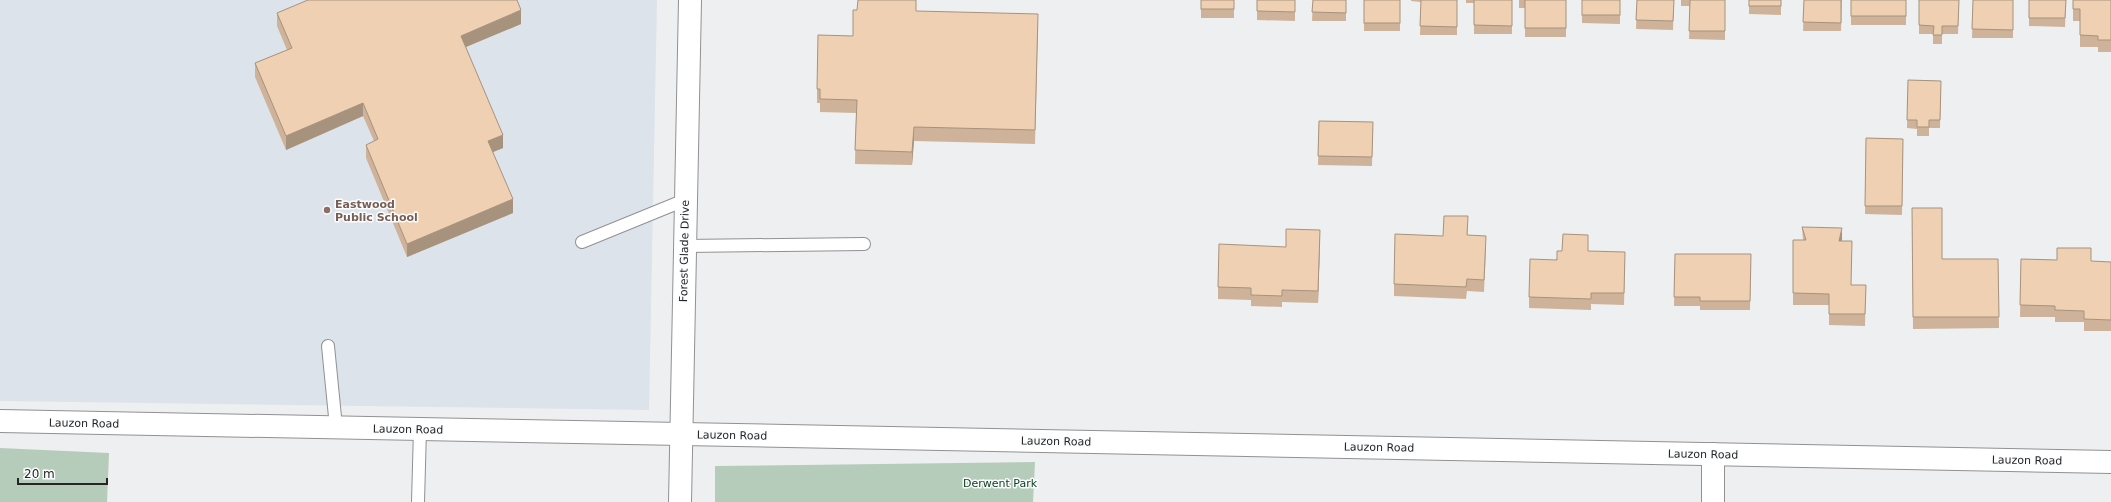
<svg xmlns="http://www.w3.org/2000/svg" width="2111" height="502" viewBox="0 0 2111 502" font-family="'DejaVu Sans',sans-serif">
  <rect width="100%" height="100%" fill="#eeeff0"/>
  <path fill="#dde3eb" d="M0,0h657l-8,410 -649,-9z"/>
  <g fill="#b6ccba">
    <path d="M0,448l109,5 -2,49h-107z"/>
    <path d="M1035,462l-2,40h-318v-36z"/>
  </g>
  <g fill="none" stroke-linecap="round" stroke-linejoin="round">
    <defs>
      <g id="service">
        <path d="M582,242l103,-42"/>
        <path d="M684,246l180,-2"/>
        <path d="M328,346l8,81"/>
        <path d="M418,502l2,-73"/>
      </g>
      <g id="minor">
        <path d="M682,434l1429,28"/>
        <path d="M1713,502v-48"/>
      </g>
      <g id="tertiary">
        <path d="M0,421l682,13"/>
        <path d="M680,502l10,-502"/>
      </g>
    </defs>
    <use href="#service" stroke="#919193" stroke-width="14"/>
    <use href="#minor" stroke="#919193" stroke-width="24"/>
    <use href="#tertiary" stroke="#919193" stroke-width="24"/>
    <use href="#service" stroke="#fff" stroke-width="12"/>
    <use href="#minor" stroke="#fff" stroke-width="22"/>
    <use href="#tertiary" stroke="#fff" stroke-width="22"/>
  </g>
  <g fill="#ceb39a">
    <rect x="1201" y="0" width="33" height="18"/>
    <path d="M1257,0h38v21l-38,-1z"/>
    <path d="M1313,0h33v21h-34z"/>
    <path d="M1359,0h41v31h-36v-31z"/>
    <path d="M1411,0h46v35h-37l1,-33 -10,-1z"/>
    <path d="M1466,0h46v34h-38v-31h-8z"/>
    <path d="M1519,0h47v37h-41v-29h-6z"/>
    <path d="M1582,0h38v24l-38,-1z"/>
    <path d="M1637,0h37l-1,30 -37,-1z"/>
    <path d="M1681,0h44v40l-36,-1 1,-33h-9z"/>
    <path d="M1749,0h32v15l-32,-1z"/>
    <path d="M1804,0h38l-1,31h-38z"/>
    <rect x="1851" y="0" width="55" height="25"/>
    <path d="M1919,0h40l-1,34h-16v10h-9v-10h-14z"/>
    <path d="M1973,0h40v38h-41z"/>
    <path d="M2029,0h37l-1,27 -36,-1z"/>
    <path d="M2111,0v52h-13v-5h-18v-26h-7v-12z"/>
    <path d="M857,10l59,1 122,16 -3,117 -121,-3 -2,24 -57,-1 1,-51 -36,-1v-9h-3v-14l36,-53z"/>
    <path d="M277,13l244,11 -55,23 37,101 -10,4 20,61 -106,44 -41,-99v-13l8,-4 -11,-25 -77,34 -31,-73v-14l32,-13 -10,-24z"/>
    <path d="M1908,80l33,1 -1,47h-11v8h-12v-7l-10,-1z"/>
    <path d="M1319,121l54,1 -1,44 -54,-1z"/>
    <path d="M1866,138l37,1 -1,76 -37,-1z"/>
    <path d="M1912,208l30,51h56l1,69 -86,1z"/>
    <path d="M1802,227l40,12v2l9,44h15l-1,41 -36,-1v-20h-36v-65h10z"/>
    <path d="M1468,228l-1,7 19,12 -2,45 -17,-1 -1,8 -72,-3v-12l49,-48z"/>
    <path d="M1320,241l-2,62 -36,-1v5l-31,-1v-6l-33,-1v-12l68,-40z"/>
    <path d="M1562,251h26l37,12 -1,42 -33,-1v6l-62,-2v-11z"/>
    <path d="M1675,254h76l-1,56h-50v-4h-26z"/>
    <path d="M2021,259l90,3v69h-27v-9h-29v-5h-35z"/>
  </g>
  <g fill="#a7927d">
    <path d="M521,10v14l-60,25v-13z"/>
    <path d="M363,103v13l-77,34v-14z"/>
    <path d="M914,127v14l-2,24v-13z"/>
    <path d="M503,135v13l-15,6v-13z"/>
    <path d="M513,199v14l-106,44v-13z"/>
    <path d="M1842,228v11l-3,13v-11z"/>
    <path d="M1320,230v11l-2,62v-12z"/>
  </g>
  <g fill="#efd0b3" stroke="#a7927d">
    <path d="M308,0h209l4,10 -60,26 42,99 -15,6 25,58 -106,45 -41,-99 12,-6 -15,-36 -77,33 -31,-73 37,-15 -15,-35z"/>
    <path d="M858,0h58v11l122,3 -3,116 -121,-3 -2,25 -57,-2 2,-50 -37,-1v-10h-3l1,-54 35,1v-26h4z"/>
    <rect x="1201" y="0" width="33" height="9"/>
    <path d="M1257,0h38v12l-38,-1z"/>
    <path d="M1313,0h33v13l-34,-1z"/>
    <rect x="1364" y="0" width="36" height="23"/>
    <path d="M1421,0h36v27l-37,-1z"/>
    <path d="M1474,0h38v26l-38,-1z"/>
    <rect x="1525" y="0" width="41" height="28"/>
    <rect x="1582" y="0" width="38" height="15"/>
    <path d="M1637,0h37l-1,21 -37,-1z"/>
    <path d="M1690,0h35v31h-36z"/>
    <rect x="1749" y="0" width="32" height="6"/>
    <path d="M1804,0h37v23l-38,-1z"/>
    <rect x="1851" y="0" width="55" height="16"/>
    <path d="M1919,0h40l-1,26h-16v9h-9l1,-9 -15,-1z"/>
    <path d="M1973,0h40v30l-41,-1z"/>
    <path d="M2029,0h37l-1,18h-36z"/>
    <path d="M2073,0h38v40h-13v-4l-18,-1v-26h-7z"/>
    <path d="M1908,80l33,1 -1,39h-11v7h-12v-7h-10z"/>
    <path d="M1319,121l54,1 -1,35 -54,-1z"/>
    <path d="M1866,138l37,1 -1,67h-37z"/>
    <path d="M1912,208h30v51h56l1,58h-86z"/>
    <path d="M1444,216h24l-1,19 19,1 -2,44 -17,-1 -1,8 -72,-3 1,-50 48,2z"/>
    <path d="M1802,227l40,1 -3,13h13l-1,44h15l-1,29h-36v-20l-36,-1v-53h13z"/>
    <path d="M1286,229l34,1 -2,61 -36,-1v6l-31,-1v-7l-33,-1 1,-43 67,3z"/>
    <path d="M1563,234l25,1v16l37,1 -1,41h-33v6l-62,-2 1,-38 27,1v-9h5z"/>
    <path d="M2057,248h34v13l20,1v58l-27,-1v-8l-29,-1v-4l-35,-1 1,-46 36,1z"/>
    <path d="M1675,254h76l-1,47h-50v-4h-26z"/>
  </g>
  <circle fill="#8d6e63" stroke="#fcfdfe" stroke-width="1.5" cx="327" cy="210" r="4"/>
  <g text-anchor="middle" stroke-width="3" stroke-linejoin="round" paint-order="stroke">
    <g font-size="11" font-weight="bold" fill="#785e54" stroke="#fcfdfe" text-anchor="start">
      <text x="335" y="208">Eastwood<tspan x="335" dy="13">Public School</tspan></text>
    </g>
    <g font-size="11" fill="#252526" stroke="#fcfdfe">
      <text transform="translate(684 251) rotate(-89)" y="4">Forest Glade Drive</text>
      <text transform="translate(84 423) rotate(1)" y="4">Lauzon Road</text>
      <text transform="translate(408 429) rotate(1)" y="4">Lauzon Road</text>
      <text transform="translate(732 435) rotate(1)" y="4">Lauzon Road</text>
      <text transform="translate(1056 441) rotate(1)" y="4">Lauzon Road</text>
      <text transform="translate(1379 447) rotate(1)" y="4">Lauzon Road</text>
      <text transform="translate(1703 454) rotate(1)" y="4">Lauzon Road</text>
      <text transform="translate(2027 460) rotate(1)" y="4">Lauzon Road</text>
    </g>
    <g font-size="11" fill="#0c411f" stroke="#fcfdfe">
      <text x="1000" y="487">Derwent Park</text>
    </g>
  </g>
  <path d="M18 478v6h89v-6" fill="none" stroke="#252526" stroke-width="2"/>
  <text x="24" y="478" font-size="12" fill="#252526" stroke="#fcfdfe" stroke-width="3" paint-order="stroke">20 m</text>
</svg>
